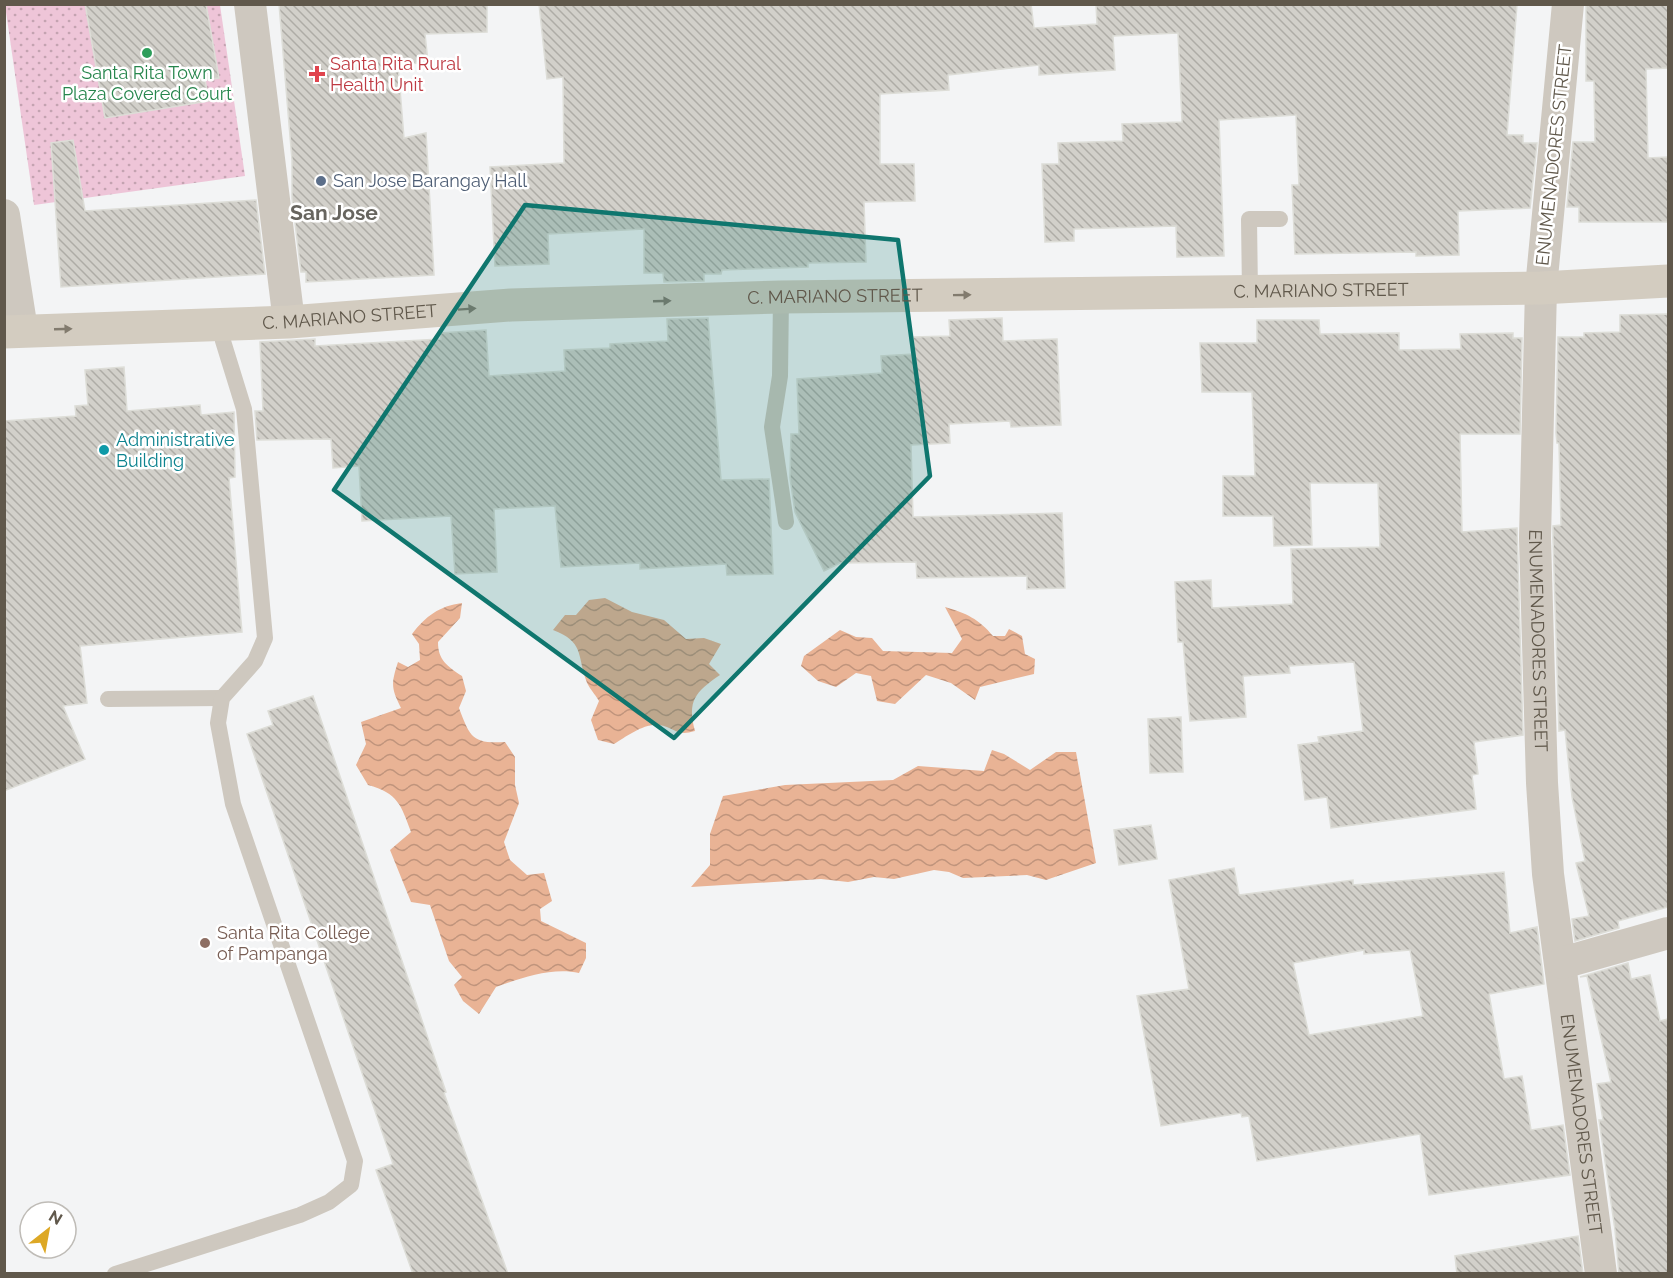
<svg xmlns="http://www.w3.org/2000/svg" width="1673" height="1278" viewBox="0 0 1673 1278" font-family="Raleway,sans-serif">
  <defs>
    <pattern id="green-dots" width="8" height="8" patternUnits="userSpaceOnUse" patternTransform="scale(1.5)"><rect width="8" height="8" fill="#eec5d8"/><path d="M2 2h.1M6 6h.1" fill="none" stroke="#c4a3b1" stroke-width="1.8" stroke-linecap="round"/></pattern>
    <pattern id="water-waves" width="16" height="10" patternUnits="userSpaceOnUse" patternTransform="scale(1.5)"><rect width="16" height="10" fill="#e9b395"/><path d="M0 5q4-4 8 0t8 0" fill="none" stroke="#c0947c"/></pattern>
    <pattern id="building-back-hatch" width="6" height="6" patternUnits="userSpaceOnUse" patternTransform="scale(1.5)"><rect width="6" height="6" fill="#d2d0ca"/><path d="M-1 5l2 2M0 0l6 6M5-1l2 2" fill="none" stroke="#aeaca6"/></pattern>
  </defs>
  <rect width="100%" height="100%" fill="#f3f4f5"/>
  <path fill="url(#green-dots)" d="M5,5h215l25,171 -211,29z"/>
  <g fill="url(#water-waves)">
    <path d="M605,598l27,14 32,8 22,19 18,-1 17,6 -12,20 11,11c-25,17 -33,26 -25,56 -20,6 -20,-4 -36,-6 -15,-2 -33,12 -45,19l-16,-4 -7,-20 8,-19c-4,-7 -11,-14 -13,-21 -9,-26 -2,-38 -33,-50l12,-15h11l13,-15z"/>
    <path d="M462,603l-2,15 -22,24c0,18 9,24 24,34l4,15 -7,17c11,29 13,36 46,34l10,15v28l4,18 -15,39 6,18 17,15 17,-2 8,28 -12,8 1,12 45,22v15l-7,15c-27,-6 -58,5 -83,14l-17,27 -16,-13 -9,-16 8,-8 -13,-16 -19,-56 -19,-3 -21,-52 21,-18c-10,-27 -13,-39 -43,-47l-12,-20 10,-21 -5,-22 40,-14c-10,-20 -10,-24 -3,-46l10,5 12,-7 -1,-16 -7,-10c14,-18 27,-28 50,-31z"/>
    <path d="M945,607c21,6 34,12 48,29h12l4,-7 13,7 3,18 10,5 -1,15 -54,13 -5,13 -24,-17 -25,-8 -31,29 -18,-3 -6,-25 -15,-3 -20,14 -18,-6 -17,-15 3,-10 36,-26 16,7 16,1 11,13 69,2 10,-14z"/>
    <path d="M992,750l12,4 26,16 26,-18h20l20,111 -50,17 -19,-5 -64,3 -14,-6 -15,-2 -40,9 -20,-2 -26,5 -27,-3 -130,8 19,-22v-31l13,-38 62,-11 108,-5 25,-14 66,5z"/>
  </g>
  <g fill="url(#building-back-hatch)" stroke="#ddddd7" stroke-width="1.5" fill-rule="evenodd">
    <path d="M85,4h121l13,74 -14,2 4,21 -104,17z"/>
    <path d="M279,4h208v28l-62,2 3,28 -30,3 6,73 22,-5 8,142 -128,7v-10h-5l-9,-74v-38z"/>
    <path d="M539,4h492l3,24 63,-4 -1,-20h421l-10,131h16v8h14l-7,65 -72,3 1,44 -43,1v-4l-121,2 -3,-69h7l-3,-70 -77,5 5,136 -47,1 -1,-31 -102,3v12l-29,1 -3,-78h17l-1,-21 65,-2 -1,-17 60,-2 -4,-89 -65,3 2,34 -76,5v-10l-91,10 1,15 -69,4v70h34l1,37 -51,1 2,60 -58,1v4l-86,3 -1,4h-17v7l-40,1 -1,-9h-19v-44l-96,5 1,30 -54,2 -5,-99 74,-4 -1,-86 -16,2z"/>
    <path d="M1586,4h82v64l-22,1 2,89 20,-1v65h-89v-15h-12l6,-65h22l-1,-61h-8z"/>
    <path d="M73,140l12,71 171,-11 9,74 -204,13 -10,-144z"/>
    <path d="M1668,314v593l-50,14 1,7 -44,13 -3,-22 17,-3 -13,-53 9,-2 -13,-64 -7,-67 -6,1 -6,-193v-12l8,-1 -2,-82h-2l-1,-10 2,-96h26v-4l36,-1v-17z"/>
    <path d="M708,318l13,162 48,-1 4,95 -46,1 -1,-11 -86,5v-6l-79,4 -6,-61 -61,3 3,63 -42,2 -4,-58 -89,5 -3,-55 -26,2 -2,-29 -74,1 -2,-29h8l-3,-69 55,-3v7l126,-7 -1,-6 46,-3 3,46 76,-5 -1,-21 46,-2v-4l58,-3 -1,-22z"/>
    <path d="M1002,318l1,23 54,-2 4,86 -50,2 -1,-6 -61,3 1,19 -39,2 2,72 149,-4 3,75 -38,1v-13l-110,2 -1,-16 -76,1 -16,8 -29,-59 -5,-34 1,-44h8l-2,-55 85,-6 -1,-17 33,-2 -1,-17 37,-1 -1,-16z"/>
    <path d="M1257,320h62l1,14 79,-1v17l62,-1 -1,-15 53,-1v5h9l-2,96h-60l2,98 55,-4 6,207 -49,7 4,32 -6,1 4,34 -145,19 -4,-31 -22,3 -7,-55 21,-3 -1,-5 45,-6 -9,-69 -65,4 1,7 -47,3 3,41 -56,4 -7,-79h-5l-3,-60 36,-2 1,28 81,-4 -2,-55 89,-2 -2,-64h-68l2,62 -38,1 -1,-30h-50v-40h32l-3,-84h-50l-2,-49h57z"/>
    <path d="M124,367l3,44 73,-6 1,10 33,-3 1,65 -6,1 13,154 -162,14 7,57 -24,3 22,53 -81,32v-370l72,-5 -1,-10 13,-1 -3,-35z"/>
    <path d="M313,696l133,396 -2,1 64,181h-95l-37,-104 17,-6 -146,-430 26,-9 -5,-14z"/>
    <path d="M1181,717l2,55 -33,1 -2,-54z"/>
    <path d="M1151,825l6,34 -38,6 -5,-35z"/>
    <path d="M1234,868l5,27 114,-15v5l151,-13 6,61 27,-6 7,57 -55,10 15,85 18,-3 9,54 32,-5 7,50 -141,20 -9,-61 -163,27 -8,-45 -7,1 -1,-4 -80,13 -24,-130 52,-7 -20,-109zM1364,950v4l46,-4 13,66 -114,19 -16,-72z"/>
    <path d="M1628,963l3,16 19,-4 10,46 8,-2v255h-49l-4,-44 -16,-110h4l-6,-36 14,-2 -24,-106 -7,1z"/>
    <path d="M1578,1236l5,38h-126l-2,-18z"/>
  </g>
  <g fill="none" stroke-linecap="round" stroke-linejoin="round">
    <g stroke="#cec8bf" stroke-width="16">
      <path d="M1250,293l-1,-74h31"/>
      <path d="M781,297l-1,79 -8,51 14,95"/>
      <path d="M108,699l114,-1"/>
      <path d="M115,1274l185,-59 29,-13 22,-17 4,-24 -122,-357 -15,-81 4,-25 33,-37 10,-23 -21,-229 -21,-68 -2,-17"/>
    </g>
    <g stroke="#cec8bf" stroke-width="32">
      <path d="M250,4l39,318"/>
      <path id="s1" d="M1568,4l-27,284 -6,250 7,245 6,91 53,400"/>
      <path d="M4,215l18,115"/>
      <path d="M1562,963l106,-30"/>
    </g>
    <path stroke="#d3ccc0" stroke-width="33" id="s2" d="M4,332l285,-10 222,-17 270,-8 760,-9 127,-7"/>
  </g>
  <defs><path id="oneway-solid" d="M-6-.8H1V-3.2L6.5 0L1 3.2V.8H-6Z" transform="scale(1.5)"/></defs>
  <g fill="#827b6e">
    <use href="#oneway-solid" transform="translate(962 295) rotate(-1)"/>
    <use href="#oneway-solid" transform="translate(662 301) rotate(-2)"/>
    <use href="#oneway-solid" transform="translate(467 309) rotate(-4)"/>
    <use href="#oneway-solid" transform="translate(63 329) rotate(-2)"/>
  </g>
  <path fill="#0f766e" fill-opacity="0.2" stroke="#0f766e" stroke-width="4.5" stroke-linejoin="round" d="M525,205l373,35 32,236 -256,262 -340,-248z"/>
  <circle fill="#2e9e5b" stroke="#fff" stroke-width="2" cx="147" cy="53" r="6"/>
  <path fill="#e0444e" stroke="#fff" stroke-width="2" d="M314 65h6v6h6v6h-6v6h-6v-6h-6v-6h6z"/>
  <circle fill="#5c6f8a" stroke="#fff" stroke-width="2" cx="321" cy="181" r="6"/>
  <circle fill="#0f9aa8" stroke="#fff" stroke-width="2" cx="104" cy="450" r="6"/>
  <circle fill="#8d6e63" stroke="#fff" stroke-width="2" cx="205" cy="943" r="6"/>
  <g text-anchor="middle" stroke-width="5" stroke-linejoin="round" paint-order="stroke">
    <g font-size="18" fill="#be3a42" stroke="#fff" text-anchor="start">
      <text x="330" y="70">Santa Rita Rural<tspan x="330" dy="21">Health Unit</tspan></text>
    </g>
    <g font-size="18" fill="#27864d" stroke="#fff">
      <text x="147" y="79">Santa Rita Town<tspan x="147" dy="21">Plaza Covered Court</tspan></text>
    </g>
    <g font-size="18" fill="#60584b" stroke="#fff">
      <text transform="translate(1554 155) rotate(-84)" y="6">ENUMENADORES STREET</text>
      <text dy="6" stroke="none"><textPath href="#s2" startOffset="1318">C. MARIANO STREET</textPath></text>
      <text dy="6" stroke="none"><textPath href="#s2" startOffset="832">C. MARIANO STREET</textPath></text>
      <text dy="6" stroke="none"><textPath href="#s2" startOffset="346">C. MARIANO STREET</textPath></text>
      <text dy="6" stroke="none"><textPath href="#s1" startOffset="638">ENUMENADORES STREET</textPath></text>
      <text dy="6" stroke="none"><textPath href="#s1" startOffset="1124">ENUMENADORES STREET</textPath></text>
    </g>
    <g font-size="18" fill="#4e5e75" stroke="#fff" text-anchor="start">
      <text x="333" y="187">San Jose Barangay Hall</text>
    </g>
    <g font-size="18" fill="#0d838f" stroke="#fff" text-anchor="start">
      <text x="116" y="446">Administrative<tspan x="116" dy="21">Building</tspan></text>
    </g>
    <g font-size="18" fill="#785e54" stroke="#fff" text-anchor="start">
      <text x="217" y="939">Santa Rita College<tspan x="217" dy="21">of Pampanga</tspan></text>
    </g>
    <g font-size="21" font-weight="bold" fill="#67655f" stroke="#fff">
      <text x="334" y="220">San Jose</text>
    </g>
  </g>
  <rect width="1673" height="1278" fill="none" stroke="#60584b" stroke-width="12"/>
  <g transform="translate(48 1230) rotate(31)"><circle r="28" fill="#ffffff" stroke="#bfbcb7" stroke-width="1.5"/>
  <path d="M0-4.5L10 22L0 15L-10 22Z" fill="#dda825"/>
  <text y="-9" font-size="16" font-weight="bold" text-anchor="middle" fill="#60584b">N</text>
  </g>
</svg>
